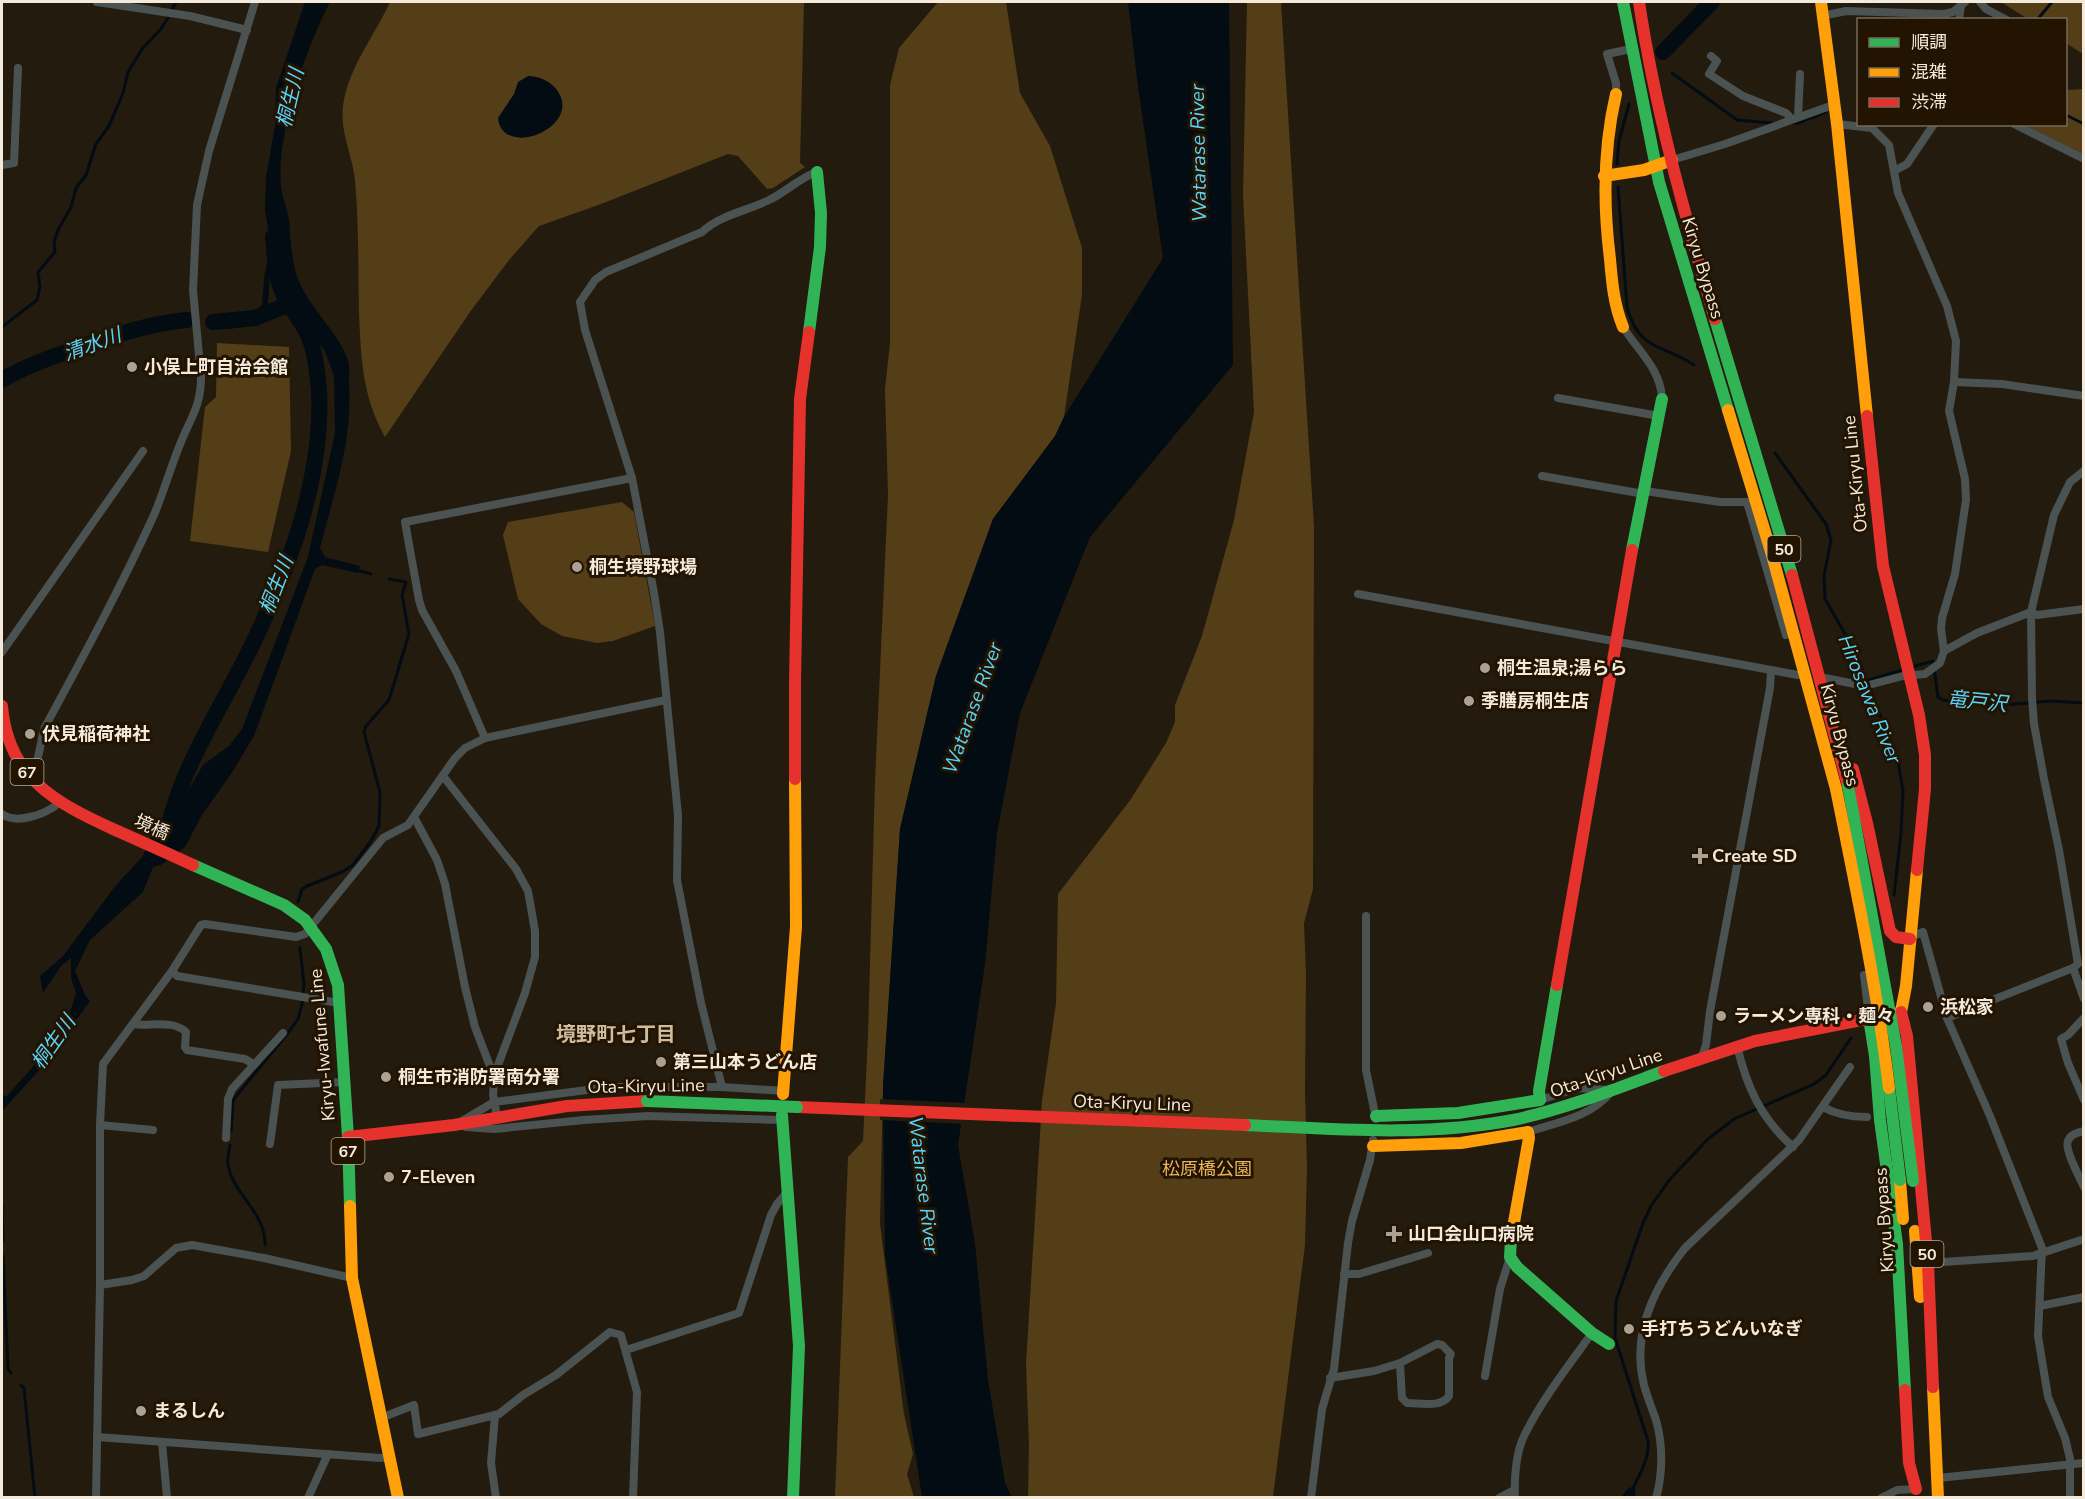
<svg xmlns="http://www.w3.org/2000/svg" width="2085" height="1499" viewBox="0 0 2085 1499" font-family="'Nunito Sans','Noto Sans JP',sans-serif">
  <rect width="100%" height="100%" fill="#231b0e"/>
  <g fill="#543e18">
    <path d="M390,2h414l-4,161 5,4 -32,21 -6,1 -29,-33 -10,-2 -127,50 -62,22 -30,34 -39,52 -85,125c-23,-41 -24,-79 -26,-124 -1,-44 0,-89 -4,-133 -3,-28 -17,-50 -11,-80 7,-36 31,-65 46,-98z"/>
    <path d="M938,2h68l14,91 30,53 32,102v47l-18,122 -9,19 -62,83 -57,157 -36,153 -17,257 -3,138 24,190 9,40 -6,20 7,23 -79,1 13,-341 15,-16 5,-106 7,-254 13,-286 -3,-106 5,-46v-258l9,-37z"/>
    <path d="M1247,2h34l33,525 -1,362 -9,34 2,51 -1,116 2,78 -2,77 -32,252 -245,1 1,-53 -3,-81 16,-263 14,-98 2,-109 73,-95 35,-56 9,-21v-17l27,-69 32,-116 20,-108 -11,-217z"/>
    <path d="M2001,2h82v52l-17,-11v-23l-38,-1z"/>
    <path d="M2083,89v66l-58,-30 41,-1v-34z"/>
    <path d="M217,343l72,4 2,104 -23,101 -78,-11 15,-134 11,-10z"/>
    <path d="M622,502l12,10 21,114 -42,15 -16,2 -35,-7 -21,-12 -23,-25 -15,-64 5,-13z"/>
  </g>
  <g fill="#030c13">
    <path d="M305,2h25c-23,43 -54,133 -49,183 1,12 6,23 8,35 2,20 2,40 9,59 11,29 39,51 50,81 2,7 1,16 1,23 4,56 -15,111 -29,165l5,9 35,9 -2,7 -36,-8 -7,4 -61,167 -23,38 -29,41 -17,32 -24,18 -8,2 -10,25 -53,48 -15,31 10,24 5,6 -47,65 -41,45v-17l4,3 49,-55 15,-30 6,-19 -5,-15v-20l-10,8 -18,27 -3,-17 23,-20 54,-72 26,-28 11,-26 4,-2 7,2 38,-65 26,-19 13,-17 66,-172 27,-124 -1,-57 -9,-25 -28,-37 -11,-26 -8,-32c-10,11 -8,21 -9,35 -1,38 -26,38 -57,38l1,-12 39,-1 5,-4 5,-8 2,-25 5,-27v-15l-4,-28 1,-32 9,-51 1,-38z"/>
    <path d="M1128,2h101l4,363 -143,172 -70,176 -23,120 -12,131 -27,181 17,98 13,137 17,103 7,14h-90l-37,-242 -2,-169 17,-257 36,-153 57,-157 62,-83 9,-19 99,-159 -25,-171z"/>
    <path d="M528,76c11,0 22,5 29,14 27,37 -55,70 -59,28l16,-24 4,-12z"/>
  </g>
  <path fill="#231b0e" d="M880,1099l87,4 -3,21 -84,-4z"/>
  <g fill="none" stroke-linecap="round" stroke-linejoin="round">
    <g stroke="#030c13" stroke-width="3">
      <path d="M172,10l4,-8"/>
      <path d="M2037,20l15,-18"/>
      <path d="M1672,73l65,47 36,3"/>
      <path d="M2066,115l18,9"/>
      <path d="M1791,123h7l28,-11"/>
      <path d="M1617,164l2,-23 10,-37"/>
      <path d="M1618,187l9,120c12,45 36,37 67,58"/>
      <path d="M2,327l35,-27 3,-13 -2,-15 17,-20 -1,-10 4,-12 13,-23 5,-19 10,-13 10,-31 13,-18 14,-33 5,-21 14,-23 18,-19 8,-12"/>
      <path d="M1775,453l51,71 5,16 -7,36 1,23 31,54 42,108 5,30 -2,42 -7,62"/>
      <path d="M356,570l15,4"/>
      <path d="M1912,667l21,-6 5,36 5,3 61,5 47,-4 33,2"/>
      <path d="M1869,680l37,-11"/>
      <path d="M298,902l4,-13 5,-3 35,-14 11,-7 18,-24 8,-15 1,-34 -16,-60 2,-6 23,-26 20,-66 -7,-39 4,-13 -17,-3"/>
      <path d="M231,1131l2,-31 55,-67 10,-14 4,-15 2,-20 -4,-36"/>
      <path d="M230,1145c-1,6 -3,12 -2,19 4,30 38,48 37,81"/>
      <path d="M2,1205l1,35"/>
      <path d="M3,1256l5,113 3,4"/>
      <path d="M21,1385l3,3 11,110"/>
      <path d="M1635,1498l-4,-6c8,-17 19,-33 17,-51l-33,-103 1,-37 27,-78 8,-17 19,-27 38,-40 26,-20 80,-35 12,-9 25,-37"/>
    </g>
    <path stroke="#030c13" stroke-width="9" d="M1626,1498l5,-6"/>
    <g stroke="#030c13" stroke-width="16">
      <path d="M1663,52l49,-50"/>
      <path d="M213,322l42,-4 34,-14"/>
      <path d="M2,380c20,-12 41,-20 64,-28 40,-13 77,-28 121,-32"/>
      <path d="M162,845c8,-24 14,-49 25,-73 20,-46 47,-88 68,-133 36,-76 68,-163 64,-248 -2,-19 -3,-40 -12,-58 -8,-16 -21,-30 -27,-47 -5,-15 -5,-33 -7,-49"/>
    </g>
    <g stroke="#4b5252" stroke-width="8">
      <path d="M97,2l93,14 57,14"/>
      <path d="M1980,2l6,7 21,11"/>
      <path d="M1822,16l24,-5 98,3 9,-2 12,-10"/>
      <path d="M1959,20l2,-15"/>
      <path d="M1711,56l6,5 -8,13 34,22 43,17 6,6"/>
      <path d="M1616,94v-11l-9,-29 24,-5"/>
      <path d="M1798,117l2,-43"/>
      <path d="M2014,124l70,35"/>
      <path d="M1672,160l53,-16 108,-39"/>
      <path d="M2,165l12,-2 4,-95"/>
      <path d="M1894,171l13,-7 27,-40"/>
      <path d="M1623,327c15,24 38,42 39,72"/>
      <path d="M1954,382l48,2 82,12"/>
      <path d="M1558,398l101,18"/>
      <path d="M1542,476l102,18"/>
      <path d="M1645,491l75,11h27l39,133"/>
      <path d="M1358,594l440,81"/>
      <path d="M1944,651l33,-18 54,-21 6,3 47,-6"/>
      <path d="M2,652l141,-201"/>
      <path d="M1825,678l40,8 38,-10 22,-2 15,-11 4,-12 -3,-22 1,-11 13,-44 11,-74 -1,-21 -16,-68 5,-29 2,-41 -9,-35 -49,-113 -9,-48 -17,-17 -35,-4"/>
      <path d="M485,738l-29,-67 -34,-61 -3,-10 -14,-78 227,-44"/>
      <path d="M30,776c9,-10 10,-35 15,-49 38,-70 76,-140 109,-212 10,-24 17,-49 27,-73 10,-25 20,-36 20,-65l-8,-87 4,-85 12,-54 46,-149"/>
      <path d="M443,776l73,93 12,22 7,40v26l-10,36 -30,80 -2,22 4,22"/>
      <path d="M2,814c15,11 44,0 57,-11"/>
      <path d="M414,817l23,43 8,24 20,103 10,40 16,42 4,4"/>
      <path d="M1366,916v154l10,49"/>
      <path d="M1911,939l2,-3 10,-4 24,86 43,98 52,132 -4,88 10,61 17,41 5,21v39"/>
      <path d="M2073,968l11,31"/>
      <path d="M172,971l5,5 162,27"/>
      <path d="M1864,975l5,43"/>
      <path d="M1947,1018l126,-50 5,-4 -19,-114 -15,-71 -10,-55 -2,-26 -1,-86 23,-97 16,-33 14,-11"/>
      <path d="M2084,1018l-16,17 -7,4 7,24 16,37"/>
      <path d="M133,1024c16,3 40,-5 53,8l-1,15 2,3 58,9 8,5"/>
      <path d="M1737,1046c10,42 24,72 56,101"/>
      <path d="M1701,1059l5,-14 4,-34 60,-323 1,-17"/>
      <path d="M722,1087l-21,-84 -24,-123 1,-65 -18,-183 -6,-39 -22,-115 -47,-148 -5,-28 15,-22 11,-8 96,-40c18,-17 45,-21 67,-32 17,-8 30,-22 48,-28"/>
      <path d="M1540,1100l38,-12 31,2"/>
      <path d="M1823,1107c14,8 28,10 44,10"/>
      <path d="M462,1121l32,-19 116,-15h112l62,4"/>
      <path d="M100,1125l53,5"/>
      <path d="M466,1127l28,2 90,-9 64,-4 134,4"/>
      <path d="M2084,1131c-7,2 -14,3 -16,10 -4,8 12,37 16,46"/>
      <path d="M1528,1132c31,-10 63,-15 84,-41"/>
      <path d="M226,1138l2,-39 4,-10 51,-56"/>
      <path d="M270,1144l8,-59 67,-3"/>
      <path d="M1928,1263l105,-7 51,-17"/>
      <path d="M1344,1274h15l69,-21"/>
      <path d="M100,1285l32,-5 12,-4 32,-28 16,-3 72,13 88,20"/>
      <path d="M2040,1306l44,-9"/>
      <path d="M626,1350l113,-37 32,-98 6,-11 10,-12"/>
      <path d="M1485,1376l15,-87 10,-32"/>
      <path d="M1330,1378l44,-7 26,-8 37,-19 5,1 9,9 -2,4v38c-8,12 -28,7 -42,7l-5,-5 -2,-35"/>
      <path d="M495,1415l-4,48 5,35"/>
      <path d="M381,1418l33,-13 4,29 81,-20 24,-19 33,-20 54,-43 11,3 16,57 -4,106"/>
      <path d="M97,1437l283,21 10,-1"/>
      <path d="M162,1442l5,56"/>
      <path d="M1938,1478l146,-15"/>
      <path d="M96,1498l4,-213v-160l3,-61 69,-93 29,-46 4,-1 91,13 9,-3 78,-96 25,-13 47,-67 10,-10 20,-10 181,-38"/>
      <path d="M308,1498l20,-44"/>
      <path d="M1311,1498l11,-89 12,-40 14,-126 4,-22 18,-61 3,-20"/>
      <path d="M1499,1498l15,-8"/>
      <path d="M1515,1498c-1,-20 1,-47 10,-64 18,-36 44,-69 67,-101"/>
      <path d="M1656,1498c7,-24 7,-54 0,-78 -4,-12 -9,-23 -12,-35 -13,-51 10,-98 41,-137l114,-108 51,-73"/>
      <path d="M1881,1498l16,-8 19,-1"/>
    </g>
    <g stroke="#30b455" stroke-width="12">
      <path d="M1623,2l36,180 69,228"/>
      <path d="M1715,319l77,256"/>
      <path d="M809,332l11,-85 1,-34 -4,-41"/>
      <path d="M1632,550l30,-151"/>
      <path d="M193,865l91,40 21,15 21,29 12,36 10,152 2,69"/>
      <path d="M1869,1018l6,38 5,64 17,124 8,146"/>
      <path d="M782,1115l17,231 -6,152"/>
      <path d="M1376,1116l82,-3 82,-13 -1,-9 18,-106"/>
      <path d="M1245,1125c90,4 179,12 268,-5 52,-11 102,-31 151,-49"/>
      <path d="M1511,1239l-1,18 7,10 75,66 17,11"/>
    </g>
    <g stroke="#ff9f0a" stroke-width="12">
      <path d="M1821,2l16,122 30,292"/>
      <path d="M1616,94c-13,55 -13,109 -6,165 2,24 4,46 13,68"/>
      <path d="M1604,176l40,-6 28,-10"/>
      <path d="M1728,410l44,145 64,234"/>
      <path d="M1894,1014l7,-2 5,-26 11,-116"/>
      <path d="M783,1094l13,-167 -1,-148"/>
      <path d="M1373,1146l88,-3 67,-11 1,6 -18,101"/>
      <path d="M1900,1180l3,39"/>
      <path d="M350,1206l2,72 46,220"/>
      <path d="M1915,1231l5,66"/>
      <path d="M1933,1387l5,111"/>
    </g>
    <g stroke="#e5322d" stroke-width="12">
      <path d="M1639,2c16,108 46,213 76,317"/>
      <path d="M1867,416l16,150 36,149 6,40v34l-8,81"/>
      <path d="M1792,575l56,211"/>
      <path d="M2,706c6,71 52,96 111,123 27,12 54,24 80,36"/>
      <path d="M1853,769l14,54 23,108 6,6 14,2"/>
      <path d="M795,779v-96l5,-284 9,-67"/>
      <path d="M1557,985l75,-435"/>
      <path d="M1901,1012l6,24 21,227 5,124"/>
      <path d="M1664,1071l91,-30 122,-24"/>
      <path d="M797,1107l448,18"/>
      <path d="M348,1137l106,-12 113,-19 80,-5"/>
      <path d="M1905,1390l4,73 7,26"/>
    </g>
    <g stroke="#30b455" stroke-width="12">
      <path d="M1848,786l48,260 17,135"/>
      <path d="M1889,1088l11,92"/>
      <path d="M647,1101l150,6"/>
    </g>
    <path stroke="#ff9f0a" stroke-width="12" d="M1836,789c20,99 41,199 53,299"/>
  </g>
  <g fill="#aba294" stroke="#221400" stroke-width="2">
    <circle cx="132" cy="367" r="6"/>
    <circle cx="577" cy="567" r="6"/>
    <circle cx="1485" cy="668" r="6"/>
    <circle cx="1469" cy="701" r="6"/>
    <circle cx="30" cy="734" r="6"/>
    <path d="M1697 847h6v6h6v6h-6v6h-6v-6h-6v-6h6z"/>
    <circle cx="1928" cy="1007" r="6"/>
    <circle cx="1721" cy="1016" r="6"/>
    <circle cx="661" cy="1062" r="6"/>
    <circle cx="386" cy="1077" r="6"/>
    <circle cx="389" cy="1177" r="6"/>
    <path d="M1391 1225h6v6h6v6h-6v6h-6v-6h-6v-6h6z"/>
    <circle cx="1629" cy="1329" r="6"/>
    <circle cx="141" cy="1411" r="6"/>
  </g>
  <g text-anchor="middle" stroke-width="6" stroke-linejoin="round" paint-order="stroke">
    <g fill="#221400" stroke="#b5aa9a" stroke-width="1.5">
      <rect x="1767.5" y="536" width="33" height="26" rx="4.5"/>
      <rect x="10.5" y="759" width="33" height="26" rx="4.5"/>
      <rect x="331.5" y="1138" width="33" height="26" rx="4.5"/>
      <rect x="1910.5" y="1241" width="33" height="26" rx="4.5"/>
    </g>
    <g font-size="16" font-weight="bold" fill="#f4eadc">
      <text x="1784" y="555">50</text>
      <text x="27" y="778">67</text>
      <text x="348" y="1157">67</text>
      <text x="1927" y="1260">50</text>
    </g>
    <g font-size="18" fill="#f4eadc" stroke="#221400">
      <text transform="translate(1703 268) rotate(73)" y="6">Kiryu Bypass</text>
      <text transform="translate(1855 474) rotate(-96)" y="6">Ota-Kiryu Line</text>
      <text transform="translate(1840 735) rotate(75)" y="6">Kiryu Bypass</text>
      <text transform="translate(152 827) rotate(24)" y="6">境橋</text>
      <text transform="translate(322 1045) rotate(-95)" y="6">Kiryu-Iwafune Line</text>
      <text transform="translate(1606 1073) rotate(-19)" y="6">Ota-Kiryu Line</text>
      <text transform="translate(646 1086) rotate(-1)" y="6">Ota-Kiryu Line</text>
      <text transform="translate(1132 1103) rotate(2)" y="6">Ota-Kiryu Line</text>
      <text transform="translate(1884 1220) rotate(-94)" y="6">Kiryu Bypass</text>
    </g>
    <g font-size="18" font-weight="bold" fill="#f4eadc" stroke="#221400" text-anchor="start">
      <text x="144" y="373">小俣上町自治会館</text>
      <text x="589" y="573">桐生境野球場</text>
      <text x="1497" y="674">桐生温泉;湯らら</text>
      <text x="1481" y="707">季膳房桐生店</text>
      <text x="42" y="740">伏見稲荷神社</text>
      <text x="1712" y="862">Create SD</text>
      <text x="1940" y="1013">浜松家</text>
      <text x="1733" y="1022">ラーメン専科・麺々</text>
      <text x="673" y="1068">第三山本うどん店</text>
      <text x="398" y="1083">桐生市消防署南分署</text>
      <text x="401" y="1183">7-Eleven</text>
      <text x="1408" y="1240">山口会山口病院</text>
      <text x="1641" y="1335">手打ちうどんいなぎ</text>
      <text x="153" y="1417">まるしん</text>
    </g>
    <g font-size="18" fill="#ebb55e" stroke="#221400">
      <text x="1207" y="1175">松原橋公園</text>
    </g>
    <g font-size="20" font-style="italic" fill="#5ad4fc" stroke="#221400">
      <text transform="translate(290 98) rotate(-77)" y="7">桐生川</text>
      <text transform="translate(1198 153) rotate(-91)" y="7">Watarase River</text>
      <text transform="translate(92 344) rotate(-20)" y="7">清水川</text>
      <text transform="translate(276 585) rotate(-69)" y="7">桐生川</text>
      <text transform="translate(1870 699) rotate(68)" y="7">Hirosawa River</text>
      <text transform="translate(1977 701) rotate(6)" y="7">竜戸沢</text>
      <text transform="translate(972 708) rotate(-70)" y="7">Watarase River</text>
      <text transform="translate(53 1042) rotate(-55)" y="7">桐生川</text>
      <text transform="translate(924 1185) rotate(83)" y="7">Watarase River</text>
    </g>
    <g font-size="20" font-weight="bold" fill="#cebba0" stroke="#221400">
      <text x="616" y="1041">境野町七丁目</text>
    </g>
  </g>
  <rect width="2085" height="1499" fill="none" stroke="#f4eadc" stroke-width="6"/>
  <rect x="1857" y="18" width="210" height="108" fill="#221400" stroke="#766a58" stroke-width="1.5"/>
  <rect x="1869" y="38" width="30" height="9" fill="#30b455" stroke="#766a58" stroke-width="1.5"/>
  <text x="1911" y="48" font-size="18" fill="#f4eadc">順調</text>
  <rect x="1869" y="68" width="30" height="9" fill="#ff9f0a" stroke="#766a58" stroke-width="1.5"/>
  <text x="1911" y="78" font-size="18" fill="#f4eadc">混雑</text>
  <rect x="1869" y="98" width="30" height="9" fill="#e5322d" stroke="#766a58" stroke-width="1.5"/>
  <text x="1911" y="108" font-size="18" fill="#f4eadc">渋滞</text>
</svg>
